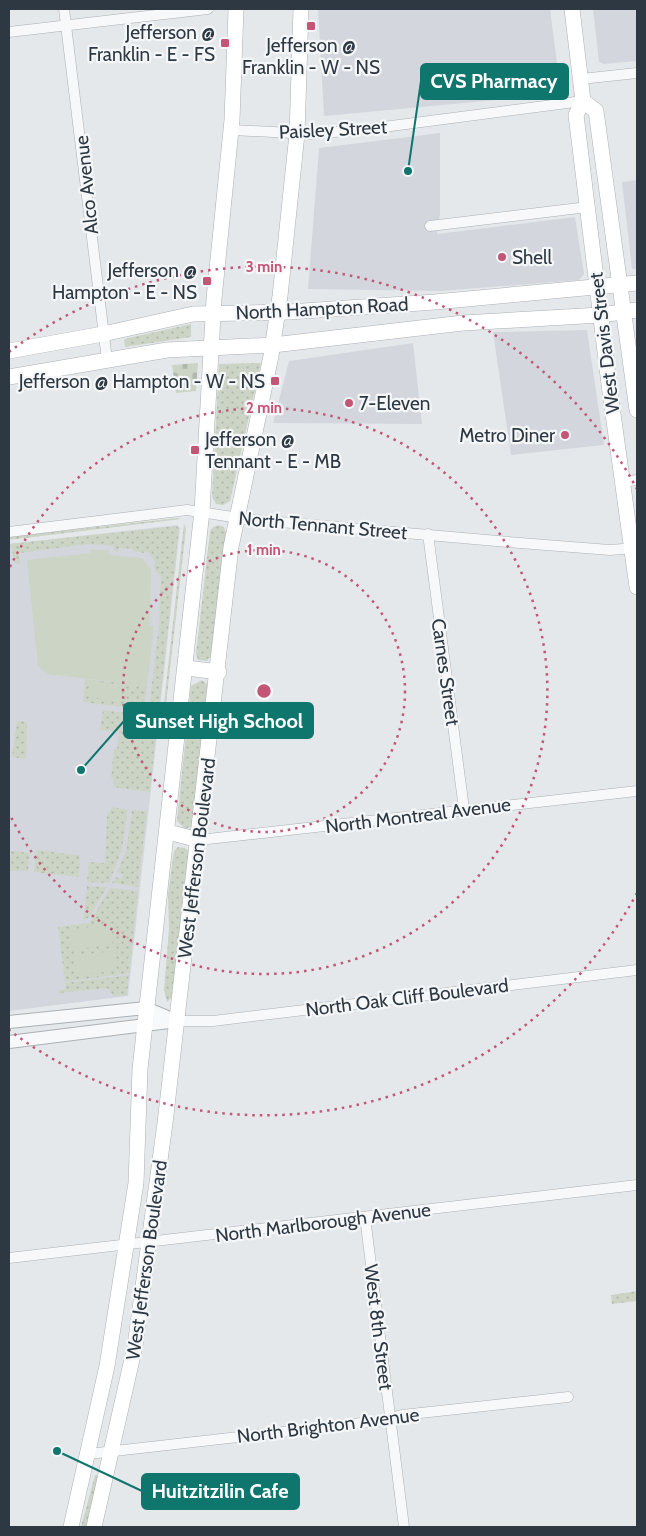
<svg xmlns="http://www.w3.org/2000/svg" width="646" height="1536" viewBox="0 0 646 1536" font-family="Cabin,sans-serif">
  <defs>
    <pattern id="green-dots" width="8" height="8" patternUnits="userSpaceOnUse" patternTransform="scale(1.25)"><rect width="8" height="8" fill="#ccd4c6"/><path d="M2 2h.1M6 6h.1" fill="none" stroke="#b0b7ab" stroke-width="1.8" stroke-linecap="round"/></pattern>
    <pattern id="cemetery-stones" width="16" height="16" patternUnits="userSpaceOnUse" patternTransform="scale(1.25)"><rect width="16" height="16" fill="#ccd4c6"/><path d="M2 7V4a2 2 0 0 1 4 0v3zM10 15v-3a2 2 0 0 1 4 0v3z" fill="#b0b7ab"/></pattern>
  </defs>
  <rect width="100%" height="100%" fill="#e5e8eb"/>
  <g fill="#d3d7dd">
    <path d="M318,9h232l11,85 -237,22z"/>
    <path d="M593,9h44v52l-33,3 -5,-2z"/>
    <path d="M440,133v81l-3,20 138,-17 9,57 -5,6 -138,11 -133,-2 11,-141z"/>
    <path d="M637,180v89h-5l-10,-87z"/>
    <path d="M587,330l17,115 -93,10 -18,-123z"/>
    <path d="M413,343l9,81 -149,-1 16,-62z"/>
    <path d="M177,525l3,3 -52,468 -119,15v-467z"/>
  </g>
  <g fill="url(#green-dots)">
    <path d="M191,324v13l-66,10 -1,-7 4,-2z"/>
    <path d="M261,363l-31,138 -7,4 -7,-1 -4,-7 7,-133z"/>
    <path d="M176,518l5,1 -172,21v-3z"/>
    <path d="M184,523l2,6 -21,184 -2,-1z"/>
    <path d="M219,525l5,2 2,6 -14,122 -5,6 -9,-1 -2,-6 14,-123 3,-4z"/>
    <path d="M177,526l2,3 -20,182 -10,-1 10,-86 2,-48 -6,-5 -1,-6 2,-3 -10,-11 -2,2 -11,-2v-2l-14,-1 -1,4 -4,-1v-5l-25,-2 -70,9 1,11h-3l-3,-3 -2,-13h-3v-4z"/>
    <path d="M85,679l62,7 -3,24 -61,-8z"/>
    <path d="M202,680l5,4 1,6 -15,136 -8,3 -8,-8 14,-135z"/>
    <path d="M103,710l55,7 -8,75 -36,-5 -1,-8 -2,-1 3,-29h3l2,-17 -19,-2z"/>
    <path d="M17,721l10,1 -1,37 -14,-2z"/>
    <path d="M112,807l16,3 -6,39 -13,34 -22,-1 2,-20 16,1 2,-47z"/>
    <path d="M132,810l15,1 -9,76 -26,-4 4,-6 5,2 2,-5 -6,-2 9,-20z"/>
    <path d="M178,847l7,1 5,4 -16,143 -7,7 -3,-12 5,-61 -1,-35 6,-43z"/>
    <path d="M36,850l44,5 -1,22 -45,-5z"/>
    <path d="M11,851l19,2 -2,18h-19z"/>
    <path d="M87,886l20,1 -18,30 -6,4z"/>
    <path d="M110,888l28,3 -8,76 -3,-16 3,22 -65,9 -7,-55 31,-4z"/>
    <path d="M129,975l-2,20 -13,1 -7,-8 -48,5 -1,-3 8,-1 -1,-6z"/>
    <path d="M637,1291v10l-25,3 -1,-9z"/>
    <path d="M95,1475l4,1 -10,51h-8z"/>
  </g>
  <path fill="url(#cemetery-stones)" d="M198,363l-2,28 -20,2 -4,-28z"/>
  <g fill="#ccd4c6">
    <path d="M90,550h19v5l33,3 9,11 -1,56 4,1 -7,60 -100,-12 -9,-8 -11,-106 63,-7z"/>
    <path d="M91,681l32,4 -2,16 -32,-4z"/>
    <path d="M111,924l2,20 -41,6 -3,-20z"/>
    <path d="M114,951l3,19 -42,6 -2,-20z"/>
  </g>
  <g fill="none" stroke-linecap="round" stroke-linejoin="round">
    <defs>
      <g id="minor">
        <path d="M64,9l43,351"/>
        <path d="M9,32l199,-23"/>
        <path d="M581,79l56,-6"/>
        <path d="M232,130l79,4 57,-5 215,-28"/>
        <path d="M430,226l158,-19"/>
        <path d="M622,482l15,-2"/>
        <path d="M9,532l178,-22 59,9 274,24 90,7 26,-2"/>
        <path d="M428,534l36,275"/>
        <path d="M199,840l438,-49"/>
        <path d="M177,1021h36l424,-51"/>
        <path d="M365,1217l39,310"/>
        <path d="M9,1258l628,-73"/>
        <path d="M88,1454l291,-33 23,-6 166,-18"/>
      </g>
      <g id="tertiary">
        <path d="M9,1022l137,-14 31,13"/>
        <path d="M9,1042l168,-21"/>
      </g>
      <g id="secondary">
        <path d="M572,9l11,92 -7,14 34,277 27,195"/>
        <path d="M583,101l13,10 41,299"/>
        <path d="M9,351l94,-17 90,-20 96,-2 146,-10 202,-19"/>
        <path d="M9,377l158,-27 106,-5 190,-22 137,-8 37,-5"/>
        <path d="M186,668l33,4"/>
        <path d="M168,832l31,8"/>
        <path d="M71,1527l36,-161 29,-183 4,-114 62,-558 12,-212 18,-179 4,-111"/>
        <path d="M94,1527l41,-181 30,-223 66,-576 40,-191 9,-60 17,-162 4,-125"/>
      </g>
    </defs>
    <use href="#minor" stroke="#aab0b5" stroke-width="11"/>
    <use href="#tertiary" stroke="#aab0b5" stroke-width="14"/>
    <use href="#secondary" stroke="#aab0b5" stroke-width="16"/>
    <use href="#minor" stroke="#f7f8f9" stroke-width="10"/>
    <use href="#tertiary" stroke="#f7f8f9" stroke-width="12"/>
    <use href="#secondary" stroke="#fff" stroke-width="15"/>
  </g>
  <g fill="none" stroke="#c35676" stroke-width="2.5" stroke-dasharray="2.5 5">
    <circle cx="264" cy="691" r="141"/>
    <path d="M10 567A283 283 0 1 1 10 815"/>
    <path d="M637 893A424 424 0 0 1 9 1030M9 352A424 424 0 0 1 637 489"/>
  </g>
  <g fill="#c35676" stroke="#f4f6f8" stroke-width="2">
    <rect x="306" y="21" width="10" height="10" rx="2.5"/>
    <rect x="220" y="38" width="10" height="10" rx="2.5"/>
    <circle cx="502" cy="257" r="5"/>
    <rect x="202" y="276" width="10" height="10" rx="2.5"/>
    <rect x="270" y="376" width="10" height="10" rx="2.5"/>
    <circle cx="349" cy="403" r="5"/>
    <circle cx="565" cy="435" r="5"/>
    <rect x="190" y="445" width="10" height="10" rx="2.5"/>
  </g>
  <g text-anchor="middle" stroke-width="4.5" stroke-linejoin="round" paint-order="stroke">
    <g font-size="19" fill="#2d3842" stroke="#f4f6f8" text-anchor="end">
      <text x="215" y="39">Jefferson @<tspan x="215" dy="22">Franklin - E - FS</tspan></text>
      <text x="311" y="52" text-anchor="middle">Jefferson @<tspan x="311" dy="22">Franklin - W - NS</tspan></text>
      <text x="512" y="264" text-anchor="start">Shell</text>
      <text x="197" y="277">Jefferson @<tspan x="197" dy="22">Hampton - E - NS</tspan></text>
      <text x="265" y="388">Jefferson @ Hampton - W - NS</text>
      <text x="359" y="410" text-anchor="start">7-Eleven</text>
      <text x="555" y="442">Metro Diner</text>
      <text x="205" y="446" text-anchor="start">Jefferson @<tspan x="205" dy="22">Tennant - E - MB</tspan></text>
    </g>
    <g font-size="19" fill="#2d3842" stroke="#f4f6f8">
      <text transform="translate(333 129) rotate(-3)" y="7">Paisley Street</text>
      <text transform="translate(86 185) rotate(-96)" y="7">Alco Avenue</text>
      <text transform="translate(322 308) rotate(-3)" y="7">North Hampton Road</text>
      <text transform="translate(604 343) rotate(-97)" y="7">West Davis Street</text>
      <text transform="translate(323 525) rotate(5)" y="7">North Tennant Street</text>
      <text transform="translate(446 672) rotate(82)" y="7">Carnes Street</text>
      <text transform="translate(418 815) rotate(-7)" y="7">North Montreal Avenue</text>
      <text transform="translate(196 858) rotate(-83)" y="7">West Jefferson Boulevard</text>
      <text transform="translate(407 997) rotate(-7)" y="7">North Oak Cliff Boulevard</text>
      <text transform="translate(323 1222) rotate(-7)" y="7">North Marlborough Avenue</text>
      <text transform="translate(146 1260) rotate(-82)" y="7">West Jefferson Boulevard</text>
      <text transform="translate(379 1327) rotate(83)" y="7">West 8th Street</text>
      <text transform="translate(328 1425) rotate(-7)" y="7">North Brighton Avenue</text>
    </g>
  </g>
  <circle cx="264" cy="691" r="8" fill="#c35676" stroke="#f4f6f8" stroke-width="2.5"/>
  <g font-size="15" text-anchor="middle" font-weight="bold" fill="#c35676" stroke="#f4f6f8" stroke-width="4.5" stroke-linejoin="round" paint-order="stroke">
    <text x="264" y="272">3 min</text>
    <text x="264" y="413">2 min</text>
    <text x="264" y="555">1 min</text>
  </g>
  <path fill="none" stroke="#0f766e" stroke-width="2" d="M408 171L421 81M81 770L124 721M57 1451L142 1491"/>
  <g fill="#0f766e" stroke="#f4f6f8" stroke-width="2">
    <circle cx="408" cy="171" r="5"/>
    <circle cx="81" cy="770" r="5"/>
    <circle cx="57" cy="1451" r="5"/>
  </g>
  <g fill="#0f766e" stroke="#0f766e" stroke-width="2">
    <rect x="421" y="64" width="147" height="35" rx="5"/>
    <rect x="124" y="703" width="189" height="35" rx="5"/>
    <rect x="142" y="1474" width="157" height="35" rx="5"/>
  </g>
  <g font-size="20" text-anchor="middle" font-weight="bold" fill="#fff">
    <text x="494" y="88">CVS Pharmacy</text>
    <text x="219" y="728">Sunset High School</text>
    <text x="220" y="1498">Huitzitzilin Cafe</text>
  </g>
  <rect width="646" height="1536" fill="none" stroke="#2d3842" stroke-width="20"/>
</svg>
